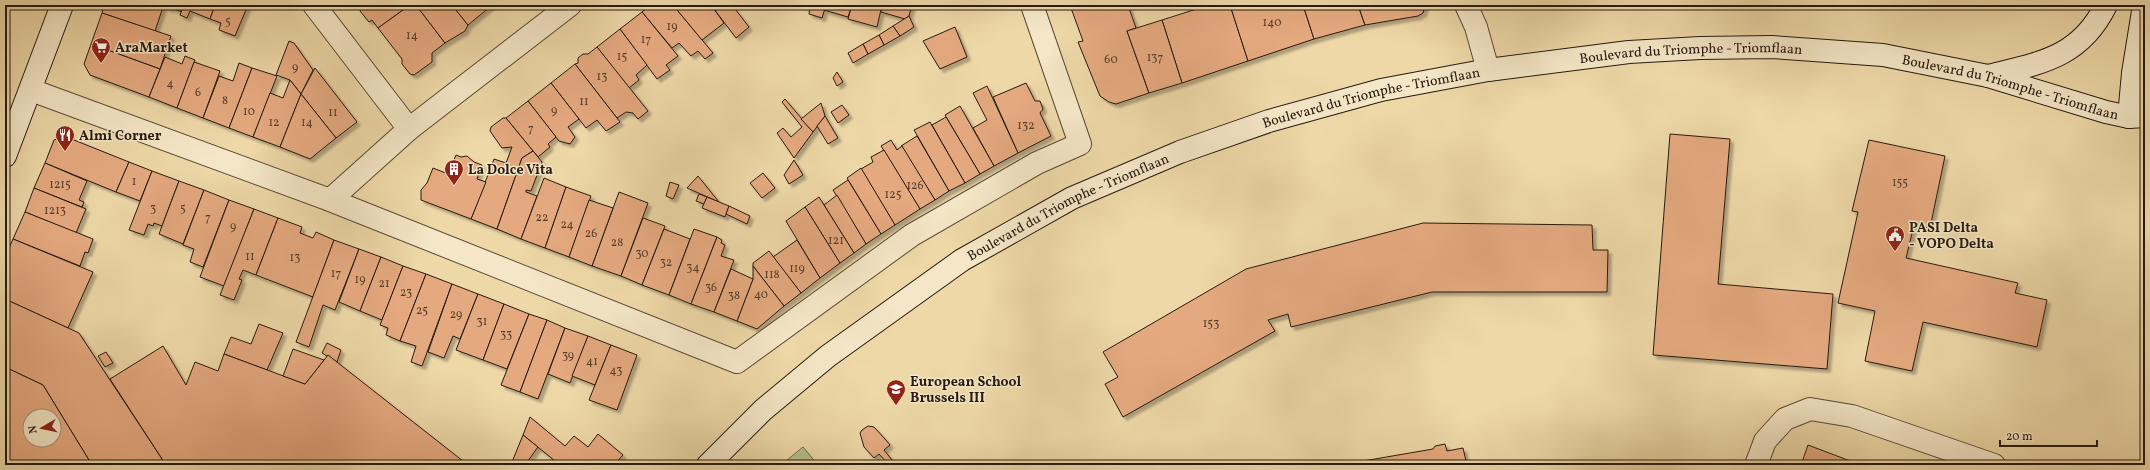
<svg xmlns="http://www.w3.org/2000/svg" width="2150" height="470" viewBox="0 0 2150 470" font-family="Vollkorn,serif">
  <defs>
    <filter id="shadow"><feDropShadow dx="3.5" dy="3.5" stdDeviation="1" flood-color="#0004"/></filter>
  </defs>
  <rect width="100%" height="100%" fill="#eed8a8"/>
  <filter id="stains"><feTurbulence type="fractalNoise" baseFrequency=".005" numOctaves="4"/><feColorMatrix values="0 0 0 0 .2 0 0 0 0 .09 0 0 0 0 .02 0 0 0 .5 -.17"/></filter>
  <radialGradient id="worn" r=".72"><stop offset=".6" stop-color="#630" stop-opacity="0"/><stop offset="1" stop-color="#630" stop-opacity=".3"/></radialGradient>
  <path fill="#b4c08b" stroke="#6d6d4d" d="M803,447l15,18h-37z"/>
  <g fill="#e5a97f" stroke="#261a0f" fill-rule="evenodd" filter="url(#shadow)">
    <path d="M104,5h54l5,2 -8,24 -53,-18z"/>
    <path d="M158,5h15l-2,4z"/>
    <path d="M173,5h11l-2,7 -10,-4z"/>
    <path d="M184,5h31l-5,14 -20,-8 -3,7 -7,-3z"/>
    <path d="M215,5h33l-13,31 -16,-6 2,-7 -11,-4z"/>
    <path d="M363,5h47l-32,23 -6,-8 -3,2 -9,-11z"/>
    <path d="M410,5h6l29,38 -13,10v9l-18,13 -4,-1 -8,-10v-5l-24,-31z"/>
    <path d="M416,5h36l16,20 -3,6 -20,12z"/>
    <path d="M452,5h38l1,1 -23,19z"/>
    <path d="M651,5h22l40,48 -8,6 -7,-8 -7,5 -12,-13 -7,5 -30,-36z"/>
    <path d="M673,5h38l13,18 -22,17z"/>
    <path d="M711,5h21l17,22 -13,11z"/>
    <path d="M800,5h26l-4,13 -13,-4 1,-7z"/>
    <path d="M826,5h26l-4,12 -24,-7z"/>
    <path d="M852,5h30l-5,22 -29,-8z"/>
    <path d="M882,5h30l-3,11 -4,3 -24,-7z"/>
    <path d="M1069,5h10l-8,3z"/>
    <path d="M1079,5h49l8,23 -9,3 22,62 -33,11 -7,-2 -9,-6 -22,-54 5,-1 -12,-33z"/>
    <path d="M1209,5h21l18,56 -66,22 -20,-63z"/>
    <path d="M1230,5h73l11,34 -66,22z"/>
    <path d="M1303,5h55l7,20 -51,14z"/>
    <path d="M1358,5h67l-2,8 -5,3 -53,9z"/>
    <path d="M642,12l36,44 -12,9 4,5 -13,9 -37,-50z"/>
    <path d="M102,13l69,23 -11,33 -69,-25z"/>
    <path d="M909,16l5,11 -14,9 -7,-10z"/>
    <path d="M1162,20l20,63 -33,10 -22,-62z"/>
    <path d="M893,26l7,10 -16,9 -5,-10z"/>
    <path d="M955,27l12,30 -27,12 -17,-28z"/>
    <path d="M620,29l27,36 -11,10 3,5 -10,8 -32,-41z"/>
    <path d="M879,35l5,10 -16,9 -5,-10z"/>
    <path d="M289,41l5,2 19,27 -12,24 -11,-14 -14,-5z"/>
    <path d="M91,44l69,25 -11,28 -59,-22 -6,-11z"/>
    <path d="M863,44l5,10 -15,9 -5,-10z"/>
    <path d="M597,47l51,64 -10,8 -5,-6 -7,-1 -9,6 -42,-54 3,-1v-5l5,-4h5z"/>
    <path d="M185,56l10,4 -18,48 -28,-11 16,-40 17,7z"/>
    <path d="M194,62l26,9 -17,47 -26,-10z"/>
    <path d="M239,63l13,5 -23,60 -26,-10 16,-42 14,5z"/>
    <path d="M575,64l45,58 -14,9 -9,-11 -11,8 -35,-45z"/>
    <path d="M252,68l25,8 -24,61 -24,-9z"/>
    <path d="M315,68l42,54 -21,16 -35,-44z"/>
    <path d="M837,72l6,10 -6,4 -4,-8z"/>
    <path d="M290,80l11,14 -21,53 -27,-10 17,-44 13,5z"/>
    <path d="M551,83l28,36 -11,8 7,10 -5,7 -11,-3 -31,-40z"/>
    <path d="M1026,83l9,18h5l3,8 -3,4 11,23 -33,17 -25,-56z"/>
    <path d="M987,86l31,67 -24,13 -21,-38 14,-8 -14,-27z"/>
    <path d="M301,94l35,44 -26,21 -30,-12z"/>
    <path d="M785,99l28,33 -19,26 -17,-25 6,-5 8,9 11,-10 -20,-25z"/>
    <path d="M528,101l28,36 -8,7 2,3 -12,10 -32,-39z"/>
    <path d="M821,103l4,13 -12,16 -12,-13z"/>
    <path d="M842,105l7,10 -11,8 -7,-11z"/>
    <path d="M960,106l34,60 -14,8 -35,-59z"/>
    <path d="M825,116l13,22 -10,6 -11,-18z"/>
    <path d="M946,117l34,57 -15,9 -33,-58z"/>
    <path d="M503,118h3l27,33 -11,7 -25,71 -26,-10 23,-60 12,4 6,-16 -10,1 -12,-17 1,-4z"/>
    <path d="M930,122l35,61 -16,8 -35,-61z"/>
    <path d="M1670,134l60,5 -12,145 115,10 -6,75 -174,-14z"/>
    <path d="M64,136l65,26 -13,30 -71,-29 9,-23z"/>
    <path d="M917,136l32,55 -14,9 -34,-54z"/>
    <path d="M891,140l6,10 5,-4 33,54 -15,9 -39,-63z"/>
    <path d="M1869,140l76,16 -15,72 -16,-3 -8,33 112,25 -3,10 32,7 -10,47 -114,-25 -11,49 -47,-10 10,-50 -37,-8 20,-91 -6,-1z"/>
    <path d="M884,150l36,59 -25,16 -34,-56 12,-7 -2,-5z"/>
    <path d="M533,151l9,11 -11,29 -5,-1v2l11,4 -16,43 -24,-10 25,-71z"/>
    <path d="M456,155l5,2 6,-1 7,6 8,3 -5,14 9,3 -15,37 -50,-19v-10l6,-7 6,-15 15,6z"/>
    <path d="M794,160l9,15 -14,9 -5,-9z"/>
    <path d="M129,162l23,9 -12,30 -24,-9z"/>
    <path d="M45,163l42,18 -8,19 5,2 -2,5 -48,-19z"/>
    <path d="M861,168l34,57 -14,9 -34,-56z"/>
    <path d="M152,171l27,10 -17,45 -8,-3 -1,3 -5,-2 -4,11 -15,-5z"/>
    <path d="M763,173l12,15 -13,10 -12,-15z"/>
    <path d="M698,176l21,26 -32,-14z"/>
    <path d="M544,178l22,9 -21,61 -24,-9z"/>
    <path d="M848,180l33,54 -15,10 -33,-54z"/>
    <path d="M179,181l25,9 -21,54 -24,-10z"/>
    <path d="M670,182l9,3 -6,14 -7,-3z"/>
    <path d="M566,187l25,9 -22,61 -24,-9z"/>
    <path d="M34,188l52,21 -10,24 -51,-21z"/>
    <path d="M204,190l25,10 -26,67 -13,-5 4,-13 -11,-4z"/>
    <path d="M619,192l29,11 -27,73 -29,-10z"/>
    <path d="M699,194l8,3 -3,7 -8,-3z"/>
    <path d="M837,195l29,49 -12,9 -30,-48z"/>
    <path d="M707,197l22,9 -4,11 -23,-9z"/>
    <path d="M819,197l35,56 -14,10 -35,-56z"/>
    <path d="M229,200l25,9 -30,77 -24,-9z"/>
    <path d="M589,200l24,8 -21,58 -23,-9z"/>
    <path d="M729,206l21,10 -3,8 -21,-10z"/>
    <path d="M805,207l35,56 -20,15 -34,-57z"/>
    <path d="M254,209l24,9 -22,57 -13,-5 -4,9 3,1 -8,20 -14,-5z"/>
    <path d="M25,212l68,27 -5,14 -3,-1 -5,14 -67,-27z"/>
    <path d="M278,218l24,9 -2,6 13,5 3,-6 18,8 -21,57 -57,-22z"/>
    <path d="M643,218l22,8 -23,59 -21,-9z"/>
    <path d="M1423,223l169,2 1,25h15l-1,42h-175l-141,35 -3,-13 -20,6 7,11 -152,86 -18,-33 13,-7 -15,-25 143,-83z"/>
    <path d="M664,229l26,10 -21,56 -27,-10z"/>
    <path d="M694,229l23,8 -26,67 -22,-9z"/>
    <path d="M717,237l5,3 -1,3 4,2 -4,11 13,4 -20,52 -23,-8z"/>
    <path d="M13,239l80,33 -25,56 -63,-29v-42z"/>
    <path d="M334,240l25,9 -24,61 -12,-5 -14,42 -13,-5z"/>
    <path d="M797,240l23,38 -19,15 -28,-36z"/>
    <path d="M359,249l22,8 -21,54 -21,-9z"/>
    <path d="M769,251l32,42 -17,13 -31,-40v-3z"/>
    <path d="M381,257l22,9 -21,54 -22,-9z"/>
    <path d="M403,266l23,8 -26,67 -14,-6 2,-7 -8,-3z"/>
    <path d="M753,266l31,40 -27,23 -20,-8 16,-42z"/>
    <path d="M731,269l22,10 -16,42 -23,-9z"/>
    <path d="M426,274l26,10 -30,82 -11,-4 5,-16 -16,-5z"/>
    <path d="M452,284l26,10 -18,45 -7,-3 -9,22 -16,-6z"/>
    <path d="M478,294l26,10 -21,56 -27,-10z"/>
    <path d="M5,299l74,34 87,132h-74l-49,-80 -38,-18z"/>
    <path d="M504,304l25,10 -22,55 -24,-9z"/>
    <path d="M529,314l18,6 -27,72 -19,-7z"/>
    <path d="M547,320l18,8 -27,71 -18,-7z"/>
    <path d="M259,324l24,9 -16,37 -43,-16 7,-17 20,7z"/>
    <path d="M565,328l23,8 -18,47 -22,-9z"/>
    <path d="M588,336l23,9 -16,40 -23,-9z"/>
    <path d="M327,343l14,7 -4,12 -15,-9z"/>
    <path d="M611,345l26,10 -20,55 -28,-10z"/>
    <path d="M163,346l23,39 9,-23 23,9 6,-17 81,30 23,-29 140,110h-302l-56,-86z"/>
    <path d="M293,349l31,11 -19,24 -22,-8z"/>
    <path d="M106,352l7,11 -8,4 -7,-11z"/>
    <path d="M5,367l38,18 49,80h-87zM30,416h24v24h-24z"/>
    <path d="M530,417l35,29 9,-10 14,11 10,-13 25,21 -9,10h-54l-37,-30z"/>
    <path d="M868,426l6,1 11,12 5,6 -6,5 12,15h-7l-10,-11 -5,4 -10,-11 -4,-14 2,-3z"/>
    <path d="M523,435l15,12 -13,18h-9l-4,-3z"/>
    <path d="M1445,444l2,7 16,-3 4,17h-127l93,-16 2,-3z"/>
    <path d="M1808,445l53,20h-60z"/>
    <path d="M554,460l6,5h-9z"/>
    <path d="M1259,462v3h-17z"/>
  </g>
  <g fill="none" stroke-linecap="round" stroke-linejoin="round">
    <defs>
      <g id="street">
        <path d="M314,5l95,124"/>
        <path d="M1466,5l10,22 12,43"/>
        <path d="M31,90l299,110 407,162 175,-127 125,-72 43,-19 -48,-139"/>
        <path d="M330,200l79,-71 161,-124"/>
        <path d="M1756,465l9,-24 20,-22 25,-10 42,7 142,49"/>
      </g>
      <g id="secondary">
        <path d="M1988,76c52,-13 92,-18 118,-71"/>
        <path d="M2129,117l4,-44 11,-68"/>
        <path d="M5,156l57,-151"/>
        <path id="s1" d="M708,465l55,-55 65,-54 134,-96 110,-62 108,-46 89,-31 112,-31 107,-20 141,-18 71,-4 72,-1 111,8 105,21 118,36 23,5 16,-1"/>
      </g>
    </defs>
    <use href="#street" stroke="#584a35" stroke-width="24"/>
    <use href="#secondary" stroke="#261a0f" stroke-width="24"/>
    <use href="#street" stroke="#f4e6c6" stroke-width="22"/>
    <use href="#secondary" stroke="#f4e6c6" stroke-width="22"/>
  </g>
  <defs>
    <symbol id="supermarket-pin" viewBox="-11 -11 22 30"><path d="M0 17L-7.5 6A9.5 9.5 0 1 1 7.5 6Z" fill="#8f2418" stroke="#f4e6c6"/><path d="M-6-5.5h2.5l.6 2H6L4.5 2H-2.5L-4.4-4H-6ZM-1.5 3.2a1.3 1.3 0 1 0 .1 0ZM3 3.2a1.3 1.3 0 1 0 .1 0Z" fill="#fff"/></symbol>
    <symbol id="restaurant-pin" viewBox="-11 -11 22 30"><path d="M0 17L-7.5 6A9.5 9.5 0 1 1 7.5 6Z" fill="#8f2418" stroke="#f4e6c6"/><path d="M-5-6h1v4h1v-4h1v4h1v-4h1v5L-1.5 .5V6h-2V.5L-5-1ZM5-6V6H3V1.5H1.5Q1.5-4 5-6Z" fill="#fff"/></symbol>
    <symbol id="building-pin" viewBox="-11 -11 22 30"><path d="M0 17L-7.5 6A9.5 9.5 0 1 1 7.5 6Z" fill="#8f2418" stroke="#f4e6c6"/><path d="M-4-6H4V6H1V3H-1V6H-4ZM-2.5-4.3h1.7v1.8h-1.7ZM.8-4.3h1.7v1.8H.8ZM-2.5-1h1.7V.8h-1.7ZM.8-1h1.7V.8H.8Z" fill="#fff"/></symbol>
    <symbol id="civic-pin" viewBox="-11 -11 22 30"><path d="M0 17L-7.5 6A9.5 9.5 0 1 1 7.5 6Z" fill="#8f2418" stroke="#f4e6c6"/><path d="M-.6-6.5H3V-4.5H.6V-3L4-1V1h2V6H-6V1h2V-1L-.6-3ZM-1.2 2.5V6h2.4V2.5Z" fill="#fff"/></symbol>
    <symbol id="school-pin" viewBox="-11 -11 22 30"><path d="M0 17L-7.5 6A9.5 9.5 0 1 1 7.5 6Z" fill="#8f2418" stroke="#f4e6c6"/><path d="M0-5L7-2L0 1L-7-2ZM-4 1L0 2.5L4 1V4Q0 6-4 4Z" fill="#fff"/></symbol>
  </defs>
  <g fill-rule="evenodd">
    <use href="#supermarket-pin" x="90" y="36" width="22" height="30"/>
    <use href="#restaurant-pin" x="54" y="124" width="22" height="30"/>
    <use href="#building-pin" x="443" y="158" width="22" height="30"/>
    <use href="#civic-pin" x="1884" y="224" width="22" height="30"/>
    <use href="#school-pin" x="885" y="378" width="22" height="30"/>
  </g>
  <g text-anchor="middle" stroke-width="3" stroke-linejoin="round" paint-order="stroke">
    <g font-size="12" fill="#563e2b">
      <text x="228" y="25">5</text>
      <text x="1272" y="26">140</text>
      <text x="672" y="30">19</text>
      <text x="412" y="39">14</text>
      <text x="646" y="43">17</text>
      <text x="622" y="60">15</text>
      <text x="1155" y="61">137</text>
      <text x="1111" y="63">60</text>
      <text x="295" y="71">9</text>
      <text x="602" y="80">13</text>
      <text x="170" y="87">4</text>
      <text x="198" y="96">6</text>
      <text x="225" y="104">8</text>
      <text x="584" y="105">11</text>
      <text x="554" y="114">9</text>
      <text x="249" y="115">10</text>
      <text x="333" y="116">11</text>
      <text x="274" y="126">12</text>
      <text x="307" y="126">14</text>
      <text x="1026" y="129">132</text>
      <text x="531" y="132">7</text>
      <text x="134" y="185">1</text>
      <text x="1900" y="186">155</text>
      <text x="60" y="188">1215</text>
      <text x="915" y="189">126</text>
      <text x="893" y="198">125</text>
      <text x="153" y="212">3</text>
      <text x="183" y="212">5</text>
      <text x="55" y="214">1213</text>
      <text x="208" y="221">7</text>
      <text x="542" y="221">22</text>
      <text x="567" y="228">24</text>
      <text x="233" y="230">9</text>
      <text x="591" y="237">26</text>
      <text x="836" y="244">121</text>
      <text x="617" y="246">28</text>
      <text x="642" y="257">30</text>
      <text x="250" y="260">11</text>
      <text x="295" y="261">13</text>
      <text x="666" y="266">32</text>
      <text x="693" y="271">34</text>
      <text x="797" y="272">119</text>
      <text x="336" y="277">17</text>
      <text x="772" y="278">118</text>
      <text x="360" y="283">19</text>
      <text x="384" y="287">21</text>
      <text x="711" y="291">36</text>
      <text x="406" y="296">23</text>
      <text x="761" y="298">40</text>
      <text x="734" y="299">38</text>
      <text x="422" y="314">25</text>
      <text x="456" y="318">29</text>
      <text x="482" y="325">31</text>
      <text x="1211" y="327">153</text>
      <text x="506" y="338">33</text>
      <text x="568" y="359">39</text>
      <text x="592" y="365">41</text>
      <text x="616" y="374">43</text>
    </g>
    <g font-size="14" font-weight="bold" fill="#261a0f" stroke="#f4e6c6" text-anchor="start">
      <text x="115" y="52">AraMarket</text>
      <text x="79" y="140">Almi Corner</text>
      <text x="468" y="174">La Dolce Vita</text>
      <text x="1909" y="232">PASI Delta<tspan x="1909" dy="16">- VOPO Delta</tspan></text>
      <text x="910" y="386">European School<tspan x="910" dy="16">Brussels III</tspan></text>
    </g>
    <g font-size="14" fill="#261a0f" stroke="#f4e6c6">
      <text dy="5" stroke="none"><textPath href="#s1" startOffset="1094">Boulevard du Triomphe - Triomflaan</textPath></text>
      <text dy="5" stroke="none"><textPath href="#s1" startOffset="1418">Boulevard du Triomphe - Triomflaan</textPath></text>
      <text dy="5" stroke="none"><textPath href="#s1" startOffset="770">Boulevard du Triomphe - Triomflaan</textPath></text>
      <text dy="5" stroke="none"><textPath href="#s1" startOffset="446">Boulevard du Triomphe - Triomflaan</textPath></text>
    </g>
  </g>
  <rect width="2150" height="470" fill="none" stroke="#eed8a8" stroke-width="20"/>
  <rect x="6" y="6" width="2138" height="458" fill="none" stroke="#261a0f" stroke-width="2"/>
  <rect x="10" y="10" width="2130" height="450" fill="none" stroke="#261a0f"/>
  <g transform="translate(42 428) rotate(261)"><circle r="19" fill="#f4e6c6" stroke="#a2947d"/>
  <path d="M0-3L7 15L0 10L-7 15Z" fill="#8f2418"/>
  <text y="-6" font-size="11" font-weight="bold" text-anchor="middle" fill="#261a0f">N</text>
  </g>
  <path d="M2000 440v6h97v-6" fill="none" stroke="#261a0f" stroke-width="2"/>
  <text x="2006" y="440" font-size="12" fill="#261a0f" stroke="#f4e6c6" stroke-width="3" paint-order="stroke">20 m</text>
  <rect width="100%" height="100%" filter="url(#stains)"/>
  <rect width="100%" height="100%" fill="url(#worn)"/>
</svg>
